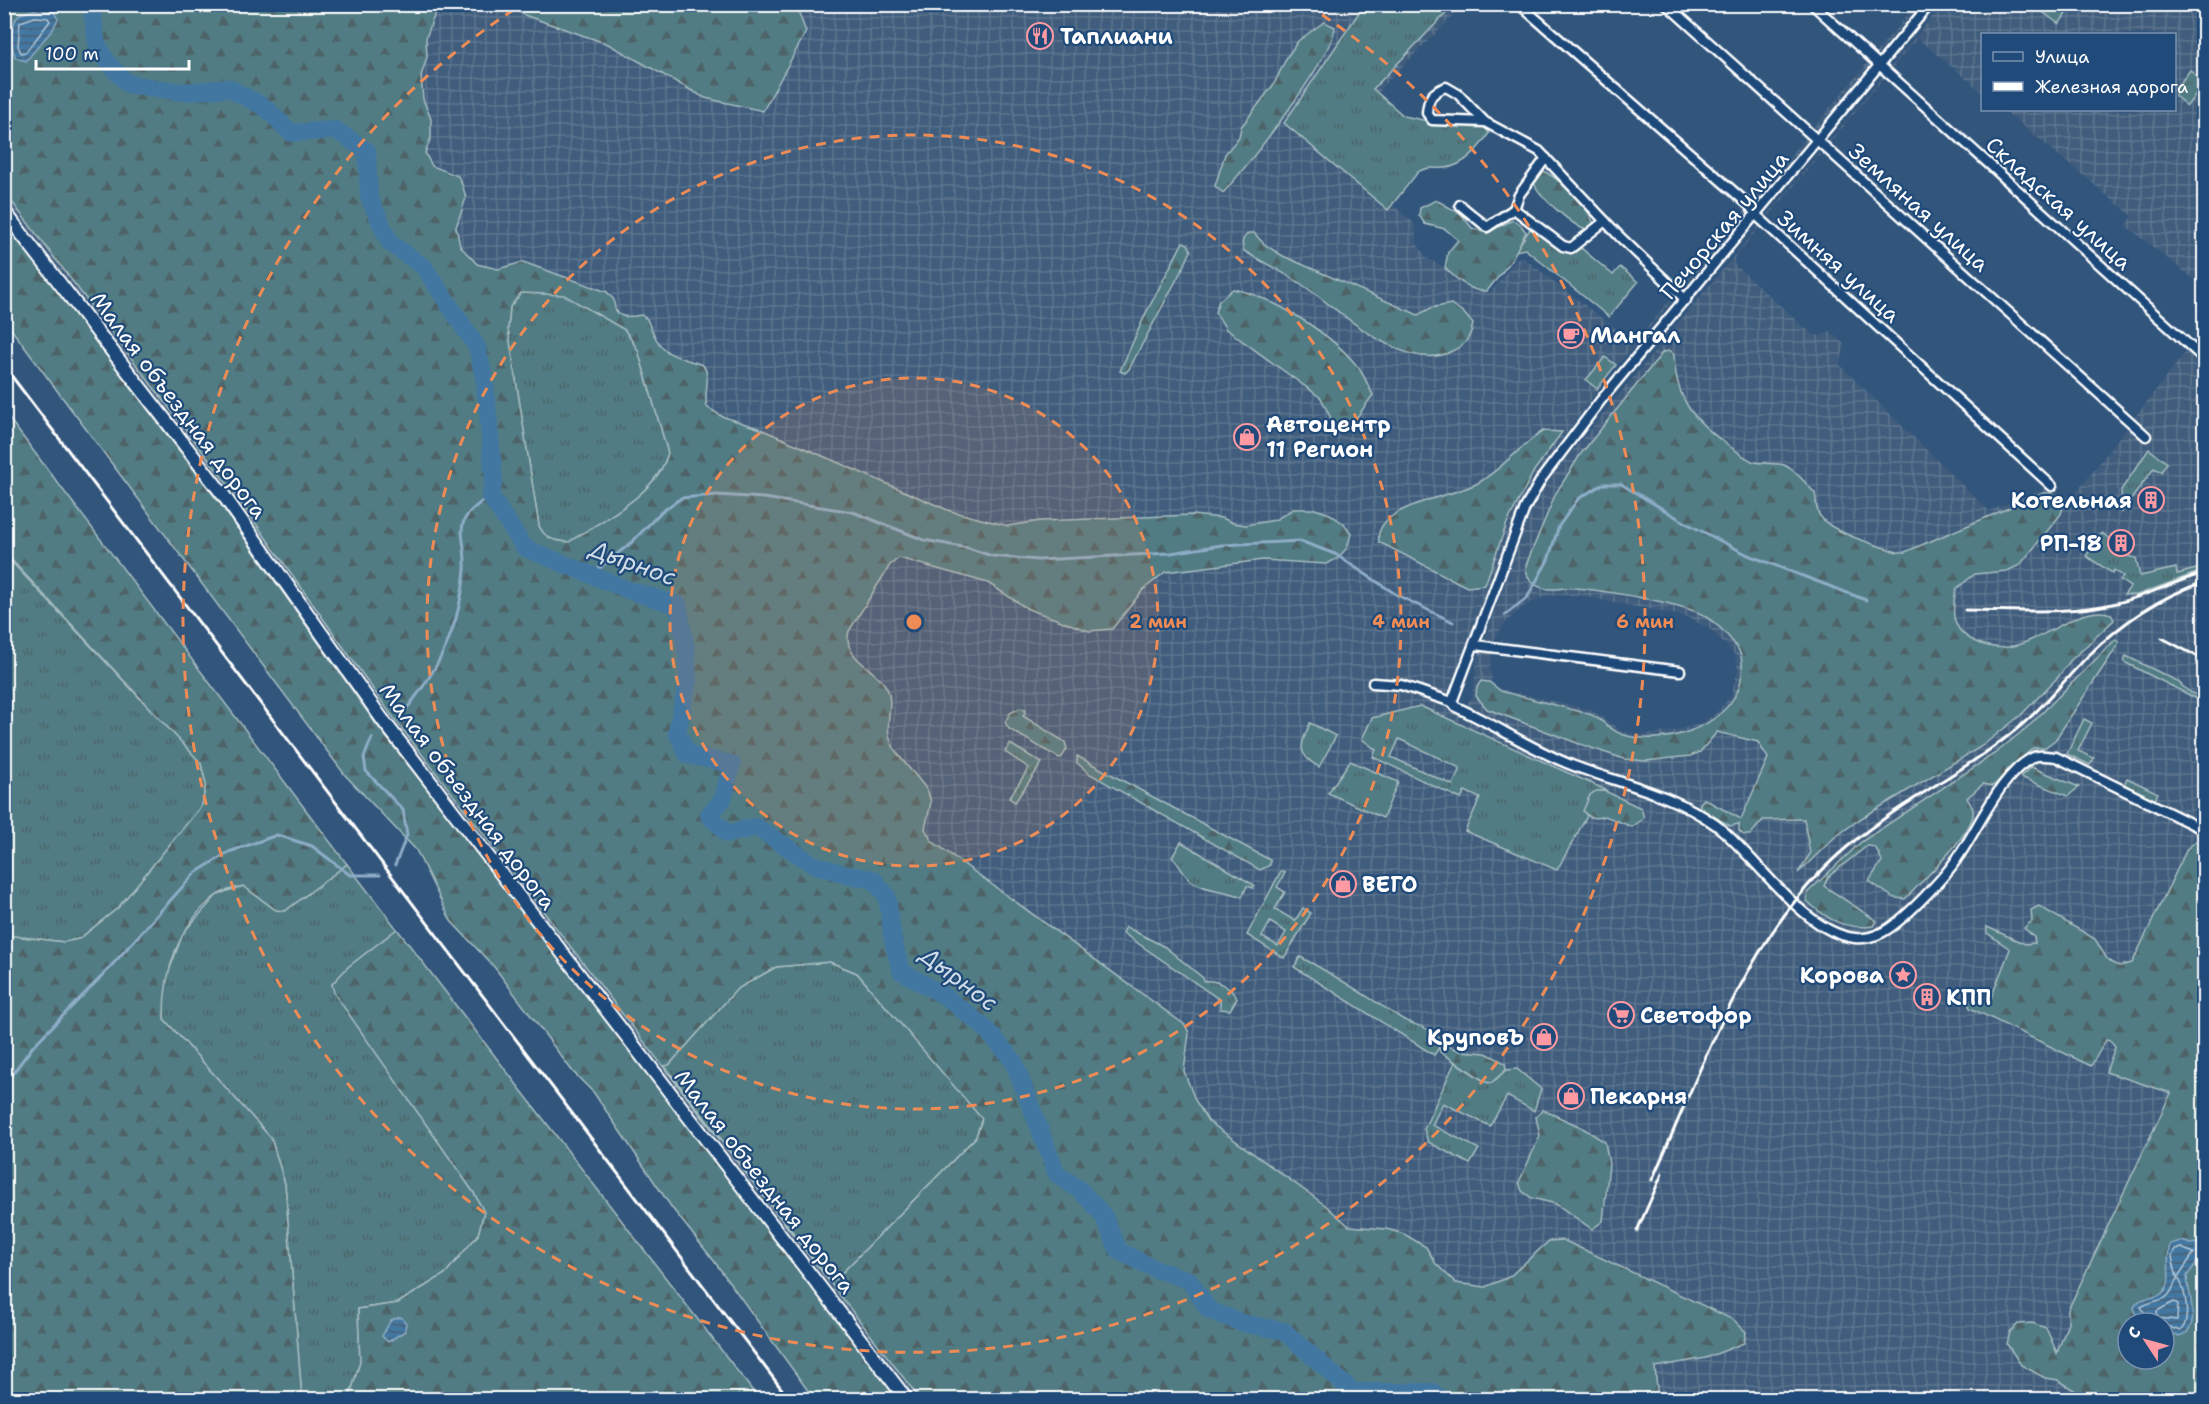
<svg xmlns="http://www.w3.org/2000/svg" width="2209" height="1404" viewBox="0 0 2209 1404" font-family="'Shantell Sans',sans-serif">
  <defs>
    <pattern id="industrial-grid" width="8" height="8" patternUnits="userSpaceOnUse" patternTransform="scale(1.5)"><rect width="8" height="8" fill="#405d7d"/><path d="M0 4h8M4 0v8" fill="none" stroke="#5d7590"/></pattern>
    <pattern id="grass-tufts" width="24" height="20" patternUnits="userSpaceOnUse" patternTransform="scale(1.5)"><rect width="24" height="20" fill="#517c84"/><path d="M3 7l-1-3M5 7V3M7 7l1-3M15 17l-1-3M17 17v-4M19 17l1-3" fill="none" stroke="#4e6468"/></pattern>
    <pattern id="forest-firs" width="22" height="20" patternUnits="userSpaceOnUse" patternTransform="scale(1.5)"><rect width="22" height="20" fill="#517c84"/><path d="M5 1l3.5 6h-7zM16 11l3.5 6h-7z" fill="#4e6468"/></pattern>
    <pattern id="water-rules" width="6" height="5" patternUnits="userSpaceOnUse" patternTransform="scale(1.5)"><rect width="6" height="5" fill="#4377a1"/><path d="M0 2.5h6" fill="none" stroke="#485f72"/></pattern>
  </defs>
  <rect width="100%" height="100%" fill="#32557c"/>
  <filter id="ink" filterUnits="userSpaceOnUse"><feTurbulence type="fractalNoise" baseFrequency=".0167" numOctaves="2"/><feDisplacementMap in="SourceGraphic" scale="12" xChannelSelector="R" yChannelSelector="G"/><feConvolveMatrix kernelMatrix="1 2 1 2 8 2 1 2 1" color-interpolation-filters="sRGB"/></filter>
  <g filter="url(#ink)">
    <path fill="url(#industrial-grid)" fill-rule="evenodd" d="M5,5h1456l-5,8 -74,74 -9,19 14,94 28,24 2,19 10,15 29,16 25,18h10l25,-33 6,-2 112,86 280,-336 -3,-2h8l-174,211 -137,160 -71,98 -17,32 -60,160 -4,15 -1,18 6,6h5l6,-7 5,-39 55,-149 22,-37 388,-468h262v282l-78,-61 6,-10 -128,-106h170v-76h-192v58l-65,-54 -183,220v6l78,70 9,2 9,-5 15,14 -5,20 149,146 55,-22 23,7 9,-3 128,-165v1071h-1287l-529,-684 -158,-223 -225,-294zM1664,352l10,3 1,21 9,26 16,23 51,36 20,5 11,-2 35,36 -1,9 5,9 14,11 62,23 22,-5 88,24 -32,3 -19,15 -5,26 11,19 19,11 24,2 38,-10 29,-19 33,11 -35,33 -12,15 -37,38 -39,31 -122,73 -26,19 -34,33 10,-17 -5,-35 -42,1 -13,15 -11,-12 29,-65 -10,-16 -41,-10 -17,20 -213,-43 8,-21 97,27 32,20 32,4 47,-12 24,-19 12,-20 4,-20 -3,-18 -18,-22 -20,-14 -21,-7 -108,-20 -29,2 36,-134zM1576,595l111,22 23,12 25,26 3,14 -7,27 -16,18 -15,10 -27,7 -30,4 -19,-3 -33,-22 -91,-21 -7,-5 -3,-14 5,-32 11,-16 18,-16 22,-10zM2128,1323h36v36h-36z"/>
    <g fill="url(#grass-tufts)" stroke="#a8bec2" stroke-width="1.5" fill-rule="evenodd">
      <path d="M1364,5h90l-81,84 31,27 47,10 33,-1 5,8c-10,15 -24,33 -44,35 -10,1 -18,-2 -27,4l-30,38 -104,-87z"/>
      <path d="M2033,5h20l13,9 -7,10z"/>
      <path d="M2190,70l14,13 -17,23 -12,-10v-6z"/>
      <path d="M1532,226l32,25 9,2 8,-5 32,27 7,-8 18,15 -29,35 -84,-68 -10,2z"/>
      <path d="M521,293l43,1 61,36 13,20 30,103c-11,42 -65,66 -99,89 -14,-1 -23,-2 -30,-16l-31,-197 2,-22z"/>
      <path d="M1605,357l11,8 -19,24 -11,-9z"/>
      <path d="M2149,449l18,14 -6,9 -7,-4 -32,44 -1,-22z"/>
      <path d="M2102,533l10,8 -3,5 14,9 13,3 4,18 36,-8 1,6 27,-7v3l-67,25h-13l6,-8 -10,-7 3,-4 -9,-6 -2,3 -26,-17z"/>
      <path d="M4,554l197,209 5,21 -4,21 -84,103 -39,31 -15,3 -59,-7z"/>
      <path d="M2126,656l51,25 11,10 16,8 -1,3 -79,-40z"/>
      <path d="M1420,706l186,84c-13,3 -18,6 -22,21l3,5 -30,54 -92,-39 15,-33 -15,-7 -4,8 -88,-42 3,-7 -14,-11 10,-21zM1399,739l61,29 -7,17 -62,-28z"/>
      <path d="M2084,719l8,4 -14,28 16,7 -4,7 -23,-11z"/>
      <path d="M1310,723l26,13 -17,31c-24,-14 -18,-22 -9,-44z"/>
      <path d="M1010,744l32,19 -27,39 -6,-4 20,-30 -24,-16z"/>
      <path d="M1350,761l48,21 -15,36 -55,-25z"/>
      <path d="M2127,778l31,15 -3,7 -31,-15z"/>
      <path d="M1181,842l73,43 -1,3 -6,-2 -5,11c-17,-8 -33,-5 -49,-15 -10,-6 -13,-18 -21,-25z"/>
      <path d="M347,864l50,65 -49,38 -16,17 142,209 10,19 -6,23 -33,39 -47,29 -40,6 2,53 -11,37h-47l-17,-215 -14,-46 -107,-119v-34l19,-52 35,-39 25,-8 33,24 9,1z"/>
      <path d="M1281,871l4,2 -8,14 8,5 -10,17 20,12 8,-13 8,5 -27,45 -37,-23zM1270,922l16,10 -8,14 -16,-9z"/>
      <path d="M1126,927l39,20 38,31 1,3c13,-2 26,6 33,17l-7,12 -10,-1v-9l-97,-67z"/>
      <path d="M1300,957c36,18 67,40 101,61 13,9 31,7 41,25l-8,12 -140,-88z"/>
      <path d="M830,962l27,11 125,145 -6,19 -144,146 -168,-218h5l68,-76 39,-22z"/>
      <path d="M1455,1062l31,20 6,1 14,-13 11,-1 24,20 -7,22 -27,-15 -17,30 -47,-23 -11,22 47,24 -9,15 -42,-22 -4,-13z"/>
    </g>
    <g fill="url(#forest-firs)" stroke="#a8bec2" stroke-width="1.5" fill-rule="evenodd">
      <path d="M5,5h433l-12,33 1,19 -6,19 2,23 8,20v18l-6,16 7,13 26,10 5,11 3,11 -10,29 4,19 17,18 21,5 25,-7 84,30 7,8c0,19 12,18 27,15l6,4c14,37 20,34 56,46 9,13 0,27 4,42l14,9 37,12 192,83 58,15 32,-5 152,-6 30,3 11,5 13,2 29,-5 18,-11h22l15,5 14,10 7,10 -4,14 -10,11 -11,5 -63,-4 -98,12 -22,18 -31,39 -23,2 -61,-22 -40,-26 -89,-25 -9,7 -41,66c-7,27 23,35 36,54 11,16 -1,36 5,54 6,19 28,36 38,53l3,10 -6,27 7,12 253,184 4,8 -5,38 11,29 13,21 117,84 24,21 37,3 18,5 22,13 10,17 20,19 29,4 24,-10 40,-36 14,-1 171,80 12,12 -2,11 -38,15 -51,9 3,32h-738l-530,-686 -158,-223 -227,-297zM521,293l43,2 61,35 13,20 30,103c-11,42 -65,66 -99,89 -14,-1 -23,-2 -30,-16l-31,-197 2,-22zM830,962l27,11 125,146 -6,18 -144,146 -168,-217 5,-1 68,-76 39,-22z"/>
      <path d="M508,5h288l10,27 -43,79 -58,-13 -97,-54 -84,-29z"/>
      <path d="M1324,22l11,5c-3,32 -87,138 -112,166l-8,-7 10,-32 14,-17 2,-10 33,-43 13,-27 11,-16z"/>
      <path d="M1544,171c19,11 42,32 50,53l-8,6c-12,-4 -50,-35 -52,-48z"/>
      <path d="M1436,200l25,14 11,14 14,5 27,-13 7,4 6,8 -15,29 -24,30c-15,2 -31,-12 -42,-23l3,-16 10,-12 -13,-11 -20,-5 -6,-9 1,-7z"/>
      <path d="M5,223l213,278 158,223 264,336 260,339h-86l-100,-138 -42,-53 -78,-115 -21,-21 -78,-104 -44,-47 -35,-71 -71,-75 -340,-454z"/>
      <path d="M1249,233h5l11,12 18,11 135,59 13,-7 20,-4 12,8 10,12c-3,15 -8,21 -21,27 -46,25 -112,-41 -148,-65 -19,-13 -40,-23 -60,-35 -3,-8 -2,-13 5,-18z"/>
      <path d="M1183,242l5,2 3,7 -5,11 -57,107 -4,4 -5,-2 25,-56z"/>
      <path d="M1233,289c39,7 100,46 124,77 7,8 11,20 16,29l-23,32 -16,-2 -13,-27 -95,-69 -11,-17 4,-11z"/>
      <path d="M1670,351l4,4c2,43 17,63 51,88 9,6 18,14 27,18 11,4 23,1 32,4 11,4 23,20 31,28 2,8 0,16 5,23 11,17 57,29 77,36h8l139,-59h6l14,10 -3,11 -41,51 -13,6 -32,3 -19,15c-4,22 -6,39 16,51 53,30 100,-41 139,-26l3,6 -44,41 -12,16 -37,38 -39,31 -122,73 -26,19 -36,35 12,-19 -6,-35 -41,1 -13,15h-6l-5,-4v-7l-9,2 -30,-18v-5l4,-4 37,20 27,-61 -10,-16 -41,-10 -17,20 -10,4 -44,5 -22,-2 -47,-16 -90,-34 -11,-13 1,-9 4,-6 8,1 12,9c29,8 59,15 88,23 13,4 22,18 35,21 40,11 96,-6 114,-45 5,-13 7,-33 -2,-44 -10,-13 -18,-22 -33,-31 -21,-12 -102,-25 -129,-27 -10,-1 -22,3 -31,0 -13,-4 -17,-11 -17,-23l30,-72 24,-38 83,-103z"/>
      <path d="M4,412l343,452 -62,47 -9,-1 -33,-24c-8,2 -19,4 -26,9 -39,30 -54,77 -53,124l107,119 14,46 17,215h-297v-464l59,7 15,-3 39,-31 84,-103 4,-21 -5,-21 -196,-210z"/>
      <path d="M1543,431l19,1 -28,39 -27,52 -22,62 -18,2 -88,-45c-7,-37 75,-45 99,-59 24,-14 42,-37 65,-52z"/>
      <path d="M2116,639l3,3 -5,9 -59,89 -11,8h-11l-40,38 -10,-2 -16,14c2,4 6,9 6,13 3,20 -54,73 -68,88l-11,-1 -25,-17 13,-20c-4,-8 -5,-16 -15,-15l-39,31 -4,9 53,35 -3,5c-28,4 -47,-6 -67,-25l1,-9 53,-50 136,-90 34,-28z"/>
      <path d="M1020,708l6,2 -3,6 42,26 2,7 -5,8 -3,1 -50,-29 -4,-7 5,-9z"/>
      <path d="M1077,756l193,104v5l-10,5 -170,-96 -13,-11z"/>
      <path d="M2031,767l48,20 -11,9 -48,-19z"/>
      <path d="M1596,791h9l36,17 3,10 -12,9 -27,-11c-8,3 -16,3 -22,-5l7,-16z"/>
      <path d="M2196,841l8,3v552l-19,4 -97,-1 -30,-19 -13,-2 -24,-13 -14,-21 3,-12 8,-8 14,-1 14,5 11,25 11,-30v-13l103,-217 -65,-21 9,-25 -5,-6 -4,-1 -15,26 -121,-58 -2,-5 7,-5h16l19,-49 -23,-16v-6l38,17 10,-1 -1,-6 -10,-9 8,-7 -1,-11 8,-4 56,33 12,20 5,4 7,3 13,-3 55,-114zM2128,1323h36v36h-36z"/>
      <path d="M397,929l362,470h-410l11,-37 -2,-53 40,-6 47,-29 33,-39 6,-23 -10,-19 -140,-200 -2,-9 16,-17z"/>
      <path d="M1442,1043l18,8 26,2 19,10 1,7 -15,13 -5,-1 -46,-30 -1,-5z"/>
      <path d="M1543,1110l38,17 24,15 4,22 -6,57 -11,8 -36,-25 -24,-6 -10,-7 -3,-9 21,-46 -4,-19z"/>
    </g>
    <g fill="url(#water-rules)" stroke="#8eadc7" stroke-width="1.5">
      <path d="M34,10l20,2 4,7 -5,10 -27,32 -10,-3c-6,-12 -7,-34 4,-44z"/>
      <path d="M2181,1241l10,3 12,-2 1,11 -17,23c1,17 16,54 -8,61l-15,-7v-7c-13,0 -27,-1 -30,-15 6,-15 23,-6 31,-18 8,-10 0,-31 5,-46z"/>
      <path d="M401,1317l5,6 -1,8 -17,11 -6,-6 9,-16z"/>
    </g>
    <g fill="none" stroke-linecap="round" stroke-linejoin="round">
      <g stroke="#b4c9d9" stroke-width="1.5">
        <path d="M35,17l13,1 2,3 -24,31 -5,1 -3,-7 2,-24z"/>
        <path d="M2181,1248l13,5 -17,25 -5,-21 3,-8z"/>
        <path d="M2174,1302l4,2 -1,16 -19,-2 -1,-7z"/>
        <path d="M2150,1323l-9,-16c18,-11 26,0 35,-27l3,-1c6,11 13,42 1,52l-16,-6"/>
      </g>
      <g stroke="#8eadc7" stroke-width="3">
        <path d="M593,573l39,-31 28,-29 21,-15 36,-3 47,3 89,14 71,28 44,8 24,8 46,4 133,-7 51,-8 78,-4 35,13 62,41 56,27"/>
        <path d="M1505,615l22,-17 21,-38 11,-34 19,-27 25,-15h18l65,39 62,32 118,45"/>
        <path d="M402,715c20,-26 38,-50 49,-82 7,-18 12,-44 14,-63 2,-40 -18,-46 25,-74"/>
        <path d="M372,738l-8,19 2,14 37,39 4,25 -12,30"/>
        <path d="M4,1085l30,-40 69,-70 92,-102 34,-21 48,-17 35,11 38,29h30"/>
      </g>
      <path stroke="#4377a1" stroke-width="18" d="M91,4l6,40 10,18 21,22 54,8 47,-4 37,20 25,25 45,-3 31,21 2,46 21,46 34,24 53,80 8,35 9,99 -4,15 35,52 106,43 47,14 8,43 2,33 -11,51 11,23 44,9 -9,35 -14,16 19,19 28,-7 57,37 34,11 26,4 14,17 6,44 8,31 45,26 36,28 31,35 44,114 23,16 23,25 16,36 36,18 34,11 20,30 33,13 42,8 69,61h80l9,8"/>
      <defs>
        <g id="street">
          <path d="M1519,4l230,201 7,10 296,271"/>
          <path d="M1666,4l480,432"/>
          <path d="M1812,4l389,352"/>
          <path d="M1930,4l-329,396 -59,78 -17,30 -73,194 4,5c40,18 76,43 118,59 48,18 100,28 142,59 39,29 87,108 139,113 8,1 19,-1 26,-5 20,-9 65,-57 77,-76 20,-28 44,-86 76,-100 6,-3 16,0 22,0l148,73"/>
          <path d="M1485,122l-53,-2 -5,-7c1,-15 5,-21 19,-26l12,7 27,28 54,29 80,85 67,64"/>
          <path d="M1546,158l-27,37 -5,14 49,37 8,2 34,-27"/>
          <path d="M1460,205l27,22 27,-18"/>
          <path d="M1475,645l205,26"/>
          <path d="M1373,683l28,2 51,17"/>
        </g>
        <path id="secondary" d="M4,211l220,285 158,223 525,681"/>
      </defs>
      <use href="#street" stroke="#fff" stroke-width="13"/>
      <use href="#secondary" stroke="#fff" stroke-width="16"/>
      <use href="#street" stroke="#1f4a7a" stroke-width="8"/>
      <use href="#secondary" stroke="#1f4a7a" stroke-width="12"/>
      <g stroke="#fff" stroke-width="3">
        <path d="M4,366l786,1034"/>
        <path d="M1965,610c50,0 103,5 152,-7 30,-7 58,-22 87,-30"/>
        <path d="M2162,638l42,22"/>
        <path d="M1652,1180c51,-113 97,-251 195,-333 55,-47 123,-77 178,-125 23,-20 41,-44 62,-65 34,-34 72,-60 117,-75"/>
        <path d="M1637,1231l25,-57"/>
      </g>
    </g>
  </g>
  <circle cx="914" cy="622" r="244" fill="#ef8b55" fill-opacity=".12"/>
  <g fill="none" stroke="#ef8b55" stroke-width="3" stroke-dasharray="10 8">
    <circle cx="914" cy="622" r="244"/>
    <circle cx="914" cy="622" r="487"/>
    <path d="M1307 5A731 731 0 1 1 521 5"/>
  </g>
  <defs>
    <symbol id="restaurant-ring" viewBox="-11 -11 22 22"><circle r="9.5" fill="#1f4a7a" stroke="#ff9aa2" stroke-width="1.5"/><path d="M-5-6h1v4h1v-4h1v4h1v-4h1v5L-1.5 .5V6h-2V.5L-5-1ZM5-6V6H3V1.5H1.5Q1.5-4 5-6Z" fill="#ff9aa2"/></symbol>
    <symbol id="cafe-ring" viewBox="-11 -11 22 22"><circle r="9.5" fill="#1f4a7a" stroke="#ff9aa2" stroke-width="1.5"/><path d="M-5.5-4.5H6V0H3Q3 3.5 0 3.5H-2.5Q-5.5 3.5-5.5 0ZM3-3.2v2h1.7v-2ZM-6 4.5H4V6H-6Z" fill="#ff9aa2"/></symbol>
    <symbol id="shop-ring" viewBox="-11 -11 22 22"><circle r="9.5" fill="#1f4a7a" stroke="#ff9aa2" stroke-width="1.5"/><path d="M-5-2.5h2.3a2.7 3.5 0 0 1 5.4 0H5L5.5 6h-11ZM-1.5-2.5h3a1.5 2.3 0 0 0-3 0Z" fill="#ff9aa2"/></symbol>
    <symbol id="building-ring" viewBox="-11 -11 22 22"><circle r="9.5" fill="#1f4a7a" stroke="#ff9aa2" stroke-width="1.5"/><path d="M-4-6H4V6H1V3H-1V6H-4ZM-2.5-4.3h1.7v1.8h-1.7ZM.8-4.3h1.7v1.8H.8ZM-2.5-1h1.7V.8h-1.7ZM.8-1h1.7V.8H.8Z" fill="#ff9aa2"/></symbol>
    <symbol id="sight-ring" viewBox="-11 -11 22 22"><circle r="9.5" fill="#1f4a7a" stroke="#ff9aa2" stroke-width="1.5"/><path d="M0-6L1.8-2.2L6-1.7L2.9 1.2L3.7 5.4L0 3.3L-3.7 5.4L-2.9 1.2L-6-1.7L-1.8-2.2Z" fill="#ff9aa2"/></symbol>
    <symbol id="supermarket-ring" viewBox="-11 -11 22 22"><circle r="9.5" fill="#1f4a7a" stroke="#ff9aa2" stroke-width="1.5"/><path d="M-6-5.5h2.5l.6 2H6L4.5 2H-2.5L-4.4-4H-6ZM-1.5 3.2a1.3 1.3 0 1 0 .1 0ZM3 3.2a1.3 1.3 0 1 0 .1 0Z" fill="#ff9aa2"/></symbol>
  </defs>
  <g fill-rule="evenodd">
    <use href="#restaurant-ring" x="1025" y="21" width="30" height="30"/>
    <use href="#cafe-ring" x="1556" y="320" width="30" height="30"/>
    <use href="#shop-ring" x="1232" y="422" width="30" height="30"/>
    <use href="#building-ring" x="2136" y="485" width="30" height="30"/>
    <use href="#building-ring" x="2106" y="528" width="30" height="30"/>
    <use href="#shop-ring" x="1328" y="869" width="30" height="30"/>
    <use href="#sight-ring" x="1888" y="960" width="30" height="30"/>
    <use href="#building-ring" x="1912" y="982" width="30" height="30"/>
    <use href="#supermarket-ring" x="1606" y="1000" width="30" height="30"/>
    <use href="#shop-ring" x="1529" y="1022" width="30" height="30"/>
    <use href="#shop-ring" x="1556" y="1081" width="30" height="30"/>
  </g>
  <g text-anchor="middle" stroke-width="4.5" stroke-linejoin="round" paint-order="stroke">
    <g font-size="22" font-weight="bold" fill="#fff" stroke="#1f4a7a" text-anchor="start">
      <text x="1060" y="44">Таплиани</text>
      <text x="1590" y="343">Мангал</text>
      <text x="1266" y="432">Автоцентр<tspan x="1266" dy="25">11 Регион</tspan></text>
      <text x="2132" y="508" text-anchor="end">Котельная</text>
      <text x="2102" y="551" text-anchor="end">РП-18</text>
      <text x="1362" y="892">ВЕГО</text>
      <text x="1884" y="983" text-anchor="end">Корова</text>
      <text x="1946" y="1005">КПП</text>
      <text x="1640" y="1023">Светофор</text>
      <text x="1524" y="1045" text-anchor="end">КруповЪ</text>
      <text x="1590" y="1104">Пекарня</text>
    </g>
    <g font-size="22" fill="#fff" stroke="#1f4a7a">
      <text transform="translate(2059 203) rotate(42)" y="8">Складская улица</text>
      <text transform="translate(1919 207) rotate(42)" y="8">Земляная улица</text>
      <text transform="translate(1724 225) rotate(-50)" y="8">Печорская улица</text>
      <text transform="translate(1839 266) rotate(42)" y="8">Зимняя улица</text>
      <text transform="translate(179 405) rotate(53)" y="8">Малая объездная дорога</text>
      <text transform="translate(468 796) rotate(53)" y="8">Малая объездная дорога</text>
      <text transform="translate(765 1181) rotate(52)" y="8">Малая объездная дорога</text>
    </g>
    <g font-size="24" font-style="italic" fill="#d0dde8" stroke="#1f4a7a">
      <text transform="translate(633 563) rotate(20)" y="8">Дырнос</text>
      <text transform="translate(959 979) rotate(37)" y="8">Дырнос</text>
    </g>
  </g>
  <circle cx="914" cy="622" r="9" fill="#ef8b55" stroke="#1f4a7a" stroke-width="3"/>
  <g font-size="18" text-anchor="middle" font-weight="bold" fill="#ef8b55" stroke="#1f4a7a" stroke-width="4.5" stroke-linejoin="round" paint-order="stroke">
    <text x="1158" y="628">2 мин</text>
    <text x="1401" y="628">4 мин</text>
    <text x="1645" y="628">6 мин</text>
  </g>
  <rect width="2209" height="1404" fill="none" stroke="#1f4a7a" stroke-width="24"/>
  <rect x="12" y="12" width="2185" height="1380" fill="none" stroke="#fff" stroke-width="2" filter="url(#ink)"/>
  <rect x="1981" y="33" width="195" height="78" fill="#1f4a7a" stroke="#7992af" stroke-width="1.5"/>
  <rect x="1993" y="52" width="30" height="9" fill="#1f4a7a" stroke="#7992af" stroke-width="1.5"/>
  <text x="2035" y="63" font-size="18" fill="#ffffff">Улица</text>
  <rect x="1993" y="82" width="30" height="9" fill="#ffffff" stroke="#7992af" stroke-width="1.5"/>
  <text x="2035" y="93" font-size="18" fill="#ffffff">Железная дорога</text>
  <g transform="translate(2146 1341) rotate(306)"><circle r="28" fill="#1f4a7a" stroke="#7992af" stroke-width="1.5"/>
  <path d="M0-4.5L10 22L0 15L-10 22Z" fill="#ff9aa2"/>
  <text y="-9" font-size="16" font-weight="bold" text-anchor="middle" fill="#ffffff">С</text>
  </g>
  <path d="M36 60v9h153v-9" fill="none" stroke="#ffffff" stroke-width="3"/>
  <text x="45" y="60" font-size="18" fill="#ffffff" stroke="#1f4a7a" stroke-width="4.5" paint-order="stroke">100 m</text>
</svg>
